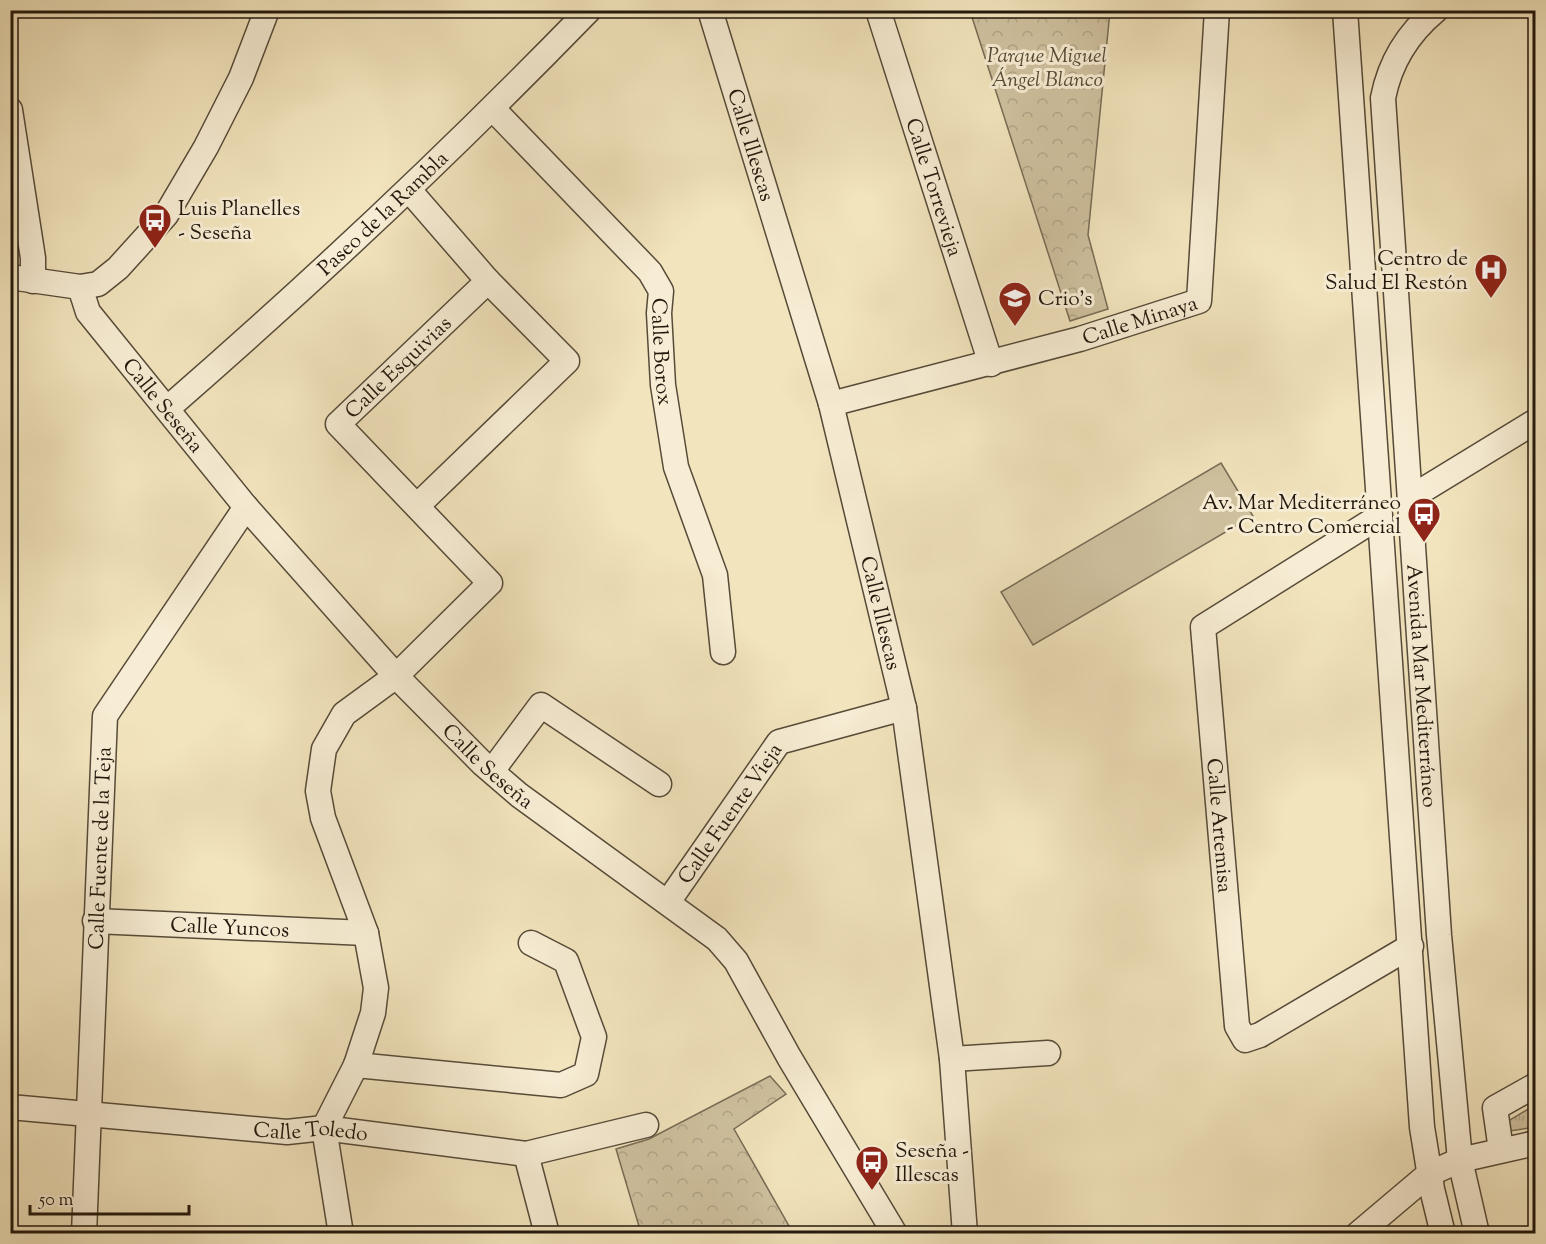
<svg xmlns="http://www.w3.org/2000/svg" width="1546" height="1244" viewBox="0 0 1546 1244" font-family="'Sorts Mill Goudy',serif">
  <defs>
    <pattern id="grass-tufts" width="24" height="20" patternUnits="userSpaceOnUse" patternTransform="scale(1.5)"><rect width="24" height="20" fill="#cfc19f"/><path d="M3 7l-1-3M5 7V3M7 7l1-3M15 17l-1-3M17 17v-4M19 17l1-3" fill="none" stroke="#b1a588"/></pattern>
    <pattern id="park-crowns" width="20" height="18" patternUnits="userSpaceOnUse" patternTransform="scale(1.5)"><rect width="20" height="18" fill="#cfc19f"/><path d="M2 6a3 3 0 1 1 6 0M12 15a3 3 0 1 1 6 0" fill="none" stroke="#b1a588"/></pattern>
  </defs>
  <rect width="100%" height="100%" fill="#f2e4bd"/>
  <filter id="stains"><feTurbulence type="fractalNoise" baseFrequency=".00333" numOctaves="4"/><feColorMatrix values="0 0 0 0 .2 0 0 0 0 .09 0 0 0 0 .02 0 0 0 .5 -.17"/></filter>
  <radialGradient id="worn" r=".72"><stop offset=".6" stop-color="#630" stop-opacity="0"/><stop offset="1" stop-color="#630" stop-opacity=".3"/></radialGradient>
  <path fill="url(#grass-tufts)" stroke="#786c56" stroke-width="1.5" d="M1535,1105v22l-25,4 -2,-10z"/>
  <g fill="url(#park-crowns)" stroke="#786c56" stroke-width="1.5">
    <path d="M970,11h140l-22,224 20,74 -38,12z"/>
    <path d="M770,1076l16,18 -52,35 59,104h-152l-25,-84 33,-10z"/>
  </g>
  <path fill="#cfc19f" stroke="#786c56" stroke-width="1.5" d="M1221,463l32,53 -220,129 -32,-53z"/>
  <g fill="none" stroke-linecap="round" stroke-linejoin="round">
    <defs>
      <g id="minor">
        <path id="s1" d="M710,10l121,394 73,304 48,351 13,175"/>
        <path id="s2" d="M878,10l113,354"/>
        <path d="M1345,10l77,1117 10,62 11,45"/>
        <path id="s3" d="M1436,10c-29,24 -46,52 -53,88l56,837 21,225 17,74"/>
        <path id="s4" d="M493,109l157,163 11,19 -2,22 4,72 13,82 39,108 8,77"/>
        <path d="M10,110l23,148v23"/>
        <path d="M10,277l70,10 18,-3 20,-16 48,-53 40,-68 35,-69 26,-68"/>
        <path id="s5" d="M80,287l8,25 158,195 150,169 87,88 36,31 198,144 19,22 53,96 106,177"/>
        <path id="s6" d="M831,404l249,-65 119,-38 18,-291"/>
        <path id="s7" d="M168,408c146,-127 286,-259 421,-398"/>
        <path d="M1410,498l126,-77"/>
        <path d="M417,506l150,-145 -79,-80"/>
        <path id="s8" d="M1380,516l-177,111 34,399 8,14 15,-5 151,-89"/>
        <path d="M492,771l49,-66 118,79"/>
        <path id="s9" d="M668,902l111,-160 125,-34"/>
        <path id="s10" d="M95,921l271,12"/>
        <path d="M952,1059l96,-6"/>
        <path d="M356,1065l205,20 25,-11 8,-37 -28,-76 -35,-18"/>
        <path id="s11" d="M10,1107l277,25 37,-4 202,26 120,-29"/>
        <path d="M1501,1150l-6,-42 41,-23"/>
        <path d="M526,1154l21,80"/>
        <path id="s12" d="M84,1234l21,-518 141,-209"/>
        <path id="s13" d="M341,1234l-17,-106 32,-63 17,-52 3,-25 -10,-55 -43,-115 -5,-27 6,-42 20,-35 52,-38 94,-93 -152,-159 150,-143 -79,-91"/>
        <path d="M1358,1234l71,-60 31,-14 76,-17"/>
      </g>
    </defs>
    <use href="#minor" stroke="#564b39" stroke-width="27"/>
    <use href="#minor" stroke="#f7edd4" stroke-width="24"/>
  </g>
  <defs>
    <symbol id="bus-pin" viewBox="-11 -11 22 30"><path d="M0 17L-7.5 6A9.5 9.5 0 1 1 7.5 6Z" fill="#8f2418" stroke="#f7edd4"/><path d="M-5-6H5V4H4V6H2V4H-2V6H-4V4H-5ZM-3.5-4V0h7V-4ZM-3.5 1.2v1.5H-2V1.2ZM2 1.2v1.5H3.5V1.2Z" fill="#fff"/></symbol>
    <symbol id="hospital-pin" viewBox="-11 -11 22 30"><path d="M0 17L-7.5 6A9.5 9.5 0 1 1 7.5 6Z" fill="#8f2418" stroke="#f7edd4"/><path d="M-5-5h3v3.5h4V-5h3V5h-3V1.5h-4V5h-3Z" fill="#fff"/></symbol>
    <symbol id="school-pin" viewBox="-11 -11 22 30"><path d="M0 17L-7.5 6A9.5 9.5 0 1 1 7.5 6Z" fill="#8f2418" stroke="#f7edd4"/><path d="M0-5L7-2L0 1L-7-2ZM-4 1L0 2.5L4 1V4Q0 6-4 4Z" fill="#fff"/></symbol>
  </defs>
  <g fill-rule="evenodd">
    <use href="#bus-pin" x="136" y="201" width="38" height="52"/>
    <use href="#hospital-pin" x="1472" y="251" width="38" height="52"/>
    <use href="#school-pin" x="996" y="279" width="38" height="52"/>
    <use href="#bus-pin" x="1405" y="495" width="38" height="52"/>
    <use href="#bus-pin" x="853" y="1143" width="38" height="52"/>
  </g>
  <g text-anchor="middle" stroke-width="6" stroke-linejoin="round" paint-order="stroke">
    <g font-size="21" font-style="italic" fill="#564b39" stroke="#f7edd4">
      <text x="1047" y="62">Parque Miguel<tspan x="1047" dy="24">Ángel Blanco</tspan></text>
    </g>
    <g font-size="21" fill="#22180d" stroke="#f7edd4">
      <text dy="7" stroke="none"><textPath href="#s1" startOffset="141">Calle Illescas</textPath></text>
      <text dy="7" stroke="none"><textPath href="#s2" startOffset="186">Calle Torrevieja</textPath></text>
      <text dy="7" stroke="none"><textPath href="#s7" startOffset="290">Paseo de la Rambla</textPath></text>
      <text dy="7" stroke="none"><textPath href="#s6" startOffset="320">Calle Minaya</textPath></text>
      <text dy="7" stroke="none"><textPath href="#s4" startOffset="309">Calle Borox</textPath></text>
      <text dy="7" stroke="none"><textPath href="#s13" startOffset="1046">Calle Esquivias</textPath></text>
      <text dy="7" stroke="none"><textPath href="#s5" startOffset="146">Calle Seseña</textPath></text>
      <text dy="7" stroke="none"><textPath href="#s1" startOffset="627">Calle Illescas</textPath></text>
      <text dy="7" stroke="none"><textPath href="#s3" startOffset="694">Avenida Mar Mediterráneo</textPath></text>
      <text dy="7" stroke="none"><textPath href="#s5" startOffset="632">Calle Seseña</textPath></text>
      <text dy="7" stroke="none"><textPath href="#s9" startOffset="108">Calle Fuente Vieja</textPath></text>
      <text dy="7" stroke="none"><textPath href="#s8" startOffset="408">Calle Artemisa</textPath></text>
      <text dy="7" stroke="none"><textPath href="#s12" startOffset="386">Calle Fuente de la Teja</textPath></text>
      <text dy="7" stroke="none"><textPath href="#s10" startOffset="135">Calle Yuncos</textPath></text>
      <text dy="7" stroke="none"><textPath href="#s11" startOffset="302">Calle Toledo</textPath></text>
    </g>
    <g font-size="21" fill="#22180d" stroke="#f7edd4" text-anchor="start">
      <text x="178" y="215">Luis Planelles<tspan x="178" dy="24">- Seseña</tspan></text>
      <text x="1468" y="265" text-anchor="end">Centro de<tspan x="1468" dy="24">Salud El Restón</tspan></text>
      <text x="1038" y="305">Crio's</text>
      <text x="1401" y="509" text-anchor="end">Av. Mar Mediterráneo<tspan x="1401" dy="24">- Centro Comercial</tspan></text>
      <text x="895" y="1157">Seseña -<tspan x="895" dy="24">Illescas</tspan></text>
    </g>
  </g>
  <rect width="1546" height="1244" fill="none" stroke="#f2e4bd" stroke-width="36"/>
  <rect x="12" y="12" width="1522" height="1220" fill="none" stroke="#22180d" stroke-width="3"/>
  <rect x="18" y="18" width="1510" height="1208" fill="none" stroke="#22180d" stroke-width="1.5"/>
  <path d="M30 1205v9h159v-9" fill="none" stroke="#22180d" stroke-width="3"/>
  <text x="39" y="1205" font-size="18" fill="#22180d" stroke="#f7edd4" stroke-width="4.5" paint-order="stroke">50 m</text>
  <rect width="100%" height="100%" filter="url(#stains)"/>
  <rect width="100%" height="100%" fill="url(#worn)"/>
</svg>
